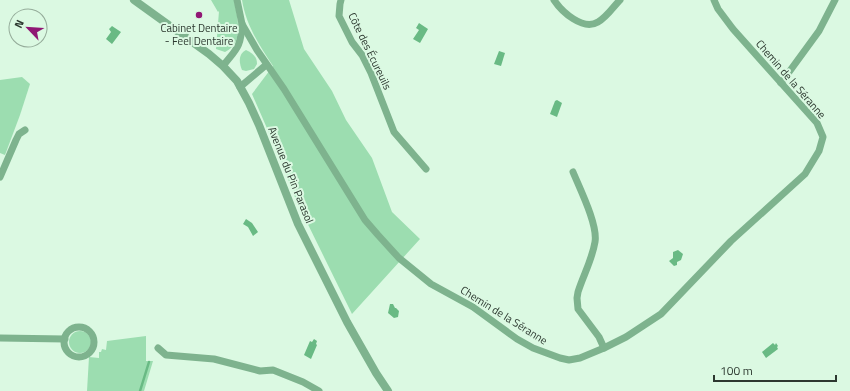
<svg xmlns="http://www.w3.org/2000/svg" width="850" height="391" viewBox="0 0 850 391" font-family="'Titillium Web',sans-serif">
  <rect width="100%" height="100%" fill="#dbf9e2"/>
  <g fill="#9cddb0">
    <path d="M211,0h23c3,16 11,43 -9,52l-9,-3 3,-38 -1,1z"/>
    <path d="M242,0h47l15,49 28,42 14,29 26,38 20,54 28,27 -68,75 -56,-114 -16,-42 -28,-64 21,-28c-14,-21 -27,-41 -31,-66z"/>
    <path d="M246,50c7,3 11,7 11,14l-3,5 -8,2 -4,-1c-3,-7 -4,-16 4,-20z"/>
    <path d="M22,77l8,7 -10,31 -15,40 -5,-2v-73z"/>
    <circle cx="80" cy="342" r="11"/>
    <path d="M146,336v25h7l-9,30h-57l2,-34 10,1v-6h2l1,-3 4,1 1,-9z"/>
  </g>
  <g fill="#69ba84">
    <path d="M419,23l9,6 -8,14 -7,-4 6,-9 -3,-2z"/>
    <path d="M112,26l9,6 -9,12 -6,-5 5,-7 -2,-3z"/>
    <path d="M499,51l6,2 -4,13 -7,-2z"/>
    <path d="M557,100l5,3 -5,14 -7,-3 5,-13z"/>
    <path d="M246,219l6,4 6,9 -5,4 -5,-9 -5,-3z"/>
    <path d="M678,250l5,4 -2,6 -4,2v3l-3,1 -5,-5 4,-3v-6z"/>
    <path d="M390,304h3l2,4h1l3,3 -1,6 -4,1 -6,-5z"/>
    <path d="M314,339l3,2 -1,3 1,1 -6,14 -7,-4 6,-14 2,1z"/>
    <path d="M773,343l2,2 1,-2 2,3 -1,1 1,2 -12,9 -4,-6z"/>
  </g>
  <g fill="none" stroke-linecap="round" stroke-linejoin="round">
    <path stroke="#69ba84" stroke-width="2.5" d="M140,391l9,-29"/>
    <g stroke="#7eb38e" stroke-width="7">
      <path d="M237,0l5,24 15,26 27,39 81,131 13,15 21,23 32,26 42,23 44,32 16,9 27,10 9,2 11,-2 24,-10 22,-11 35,-23 70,-73 74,-67 14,-23 4,-14 -6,-14 -84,-94 -15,-20 -4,-9"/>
      <path d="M341,0l-1,4 -1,12 13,26 10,13 9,18 23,59 32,37"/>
      <path d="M554,0c8,12 29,31 44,22 9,-5 15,-15 22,-22"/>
      <path d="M223,66c13,-17 18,-18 19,-42"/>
      <path d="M781,83l38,-52 16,-31"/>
      <path d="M240,87l26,-22"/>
      <path d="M573,172c7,17 25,53 22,70 -3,18 -12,34 -17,50l-1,6 1,11 21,28 5,11"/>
      <path d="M0,177l16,-37 3,-6 6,-4"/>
      <circle cx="79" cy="342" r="15"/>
      <path d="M0,338l65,1"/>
      <path d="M158,348l8,7 48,4 46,12 13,-1 30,12 16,9"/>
    </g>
    <path stroke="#7eb38e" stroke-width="8" d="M134,0l75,54 14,12 14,15 12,22 10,22 39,99 49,98 29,51 12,18"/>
  </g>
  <circle fill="#901774" stroke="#dbf9e2" stroke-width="1.5" cx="199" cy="15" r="4"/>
  <g text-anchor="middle" stroke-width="4" stroke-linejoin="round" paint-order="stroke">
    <g font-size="11" fill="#2c382f" stroke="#dbf9e2">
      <text x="199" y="32">Cabinet Dentaire<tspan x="199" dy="13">- Feel Dentaire</tspan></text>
    </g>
    <g font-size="11" fill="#2c382f" stroke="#dbf9e2">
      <text transform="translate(370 51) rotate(64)" y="4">Côte des Écureuils</text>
      <text transform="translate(791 79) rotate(49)" y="4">Chemin de la Séranne</text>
      <text transform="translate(291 175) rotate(68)" y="4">Avenue du Pin Parasol</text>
      <text transform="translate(504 315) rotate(32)" y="4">Chemin de la Séranne</text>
    </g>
  </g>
  <g transform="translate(28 28) rotate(295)"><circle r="19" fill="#dbf9e2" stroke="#95ac9a"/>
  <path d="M0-3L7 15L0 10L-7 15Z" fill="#901774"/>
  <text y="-6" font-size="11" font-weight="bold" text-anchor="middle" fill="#2c382f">N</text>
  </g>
  <path d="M714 375v6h122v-6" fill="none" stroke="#2c382f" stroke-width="2"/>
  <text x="720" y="375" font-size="12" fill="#2c382f" stroke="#dbf9e2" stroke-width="3" paint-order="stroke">100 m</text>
</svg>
